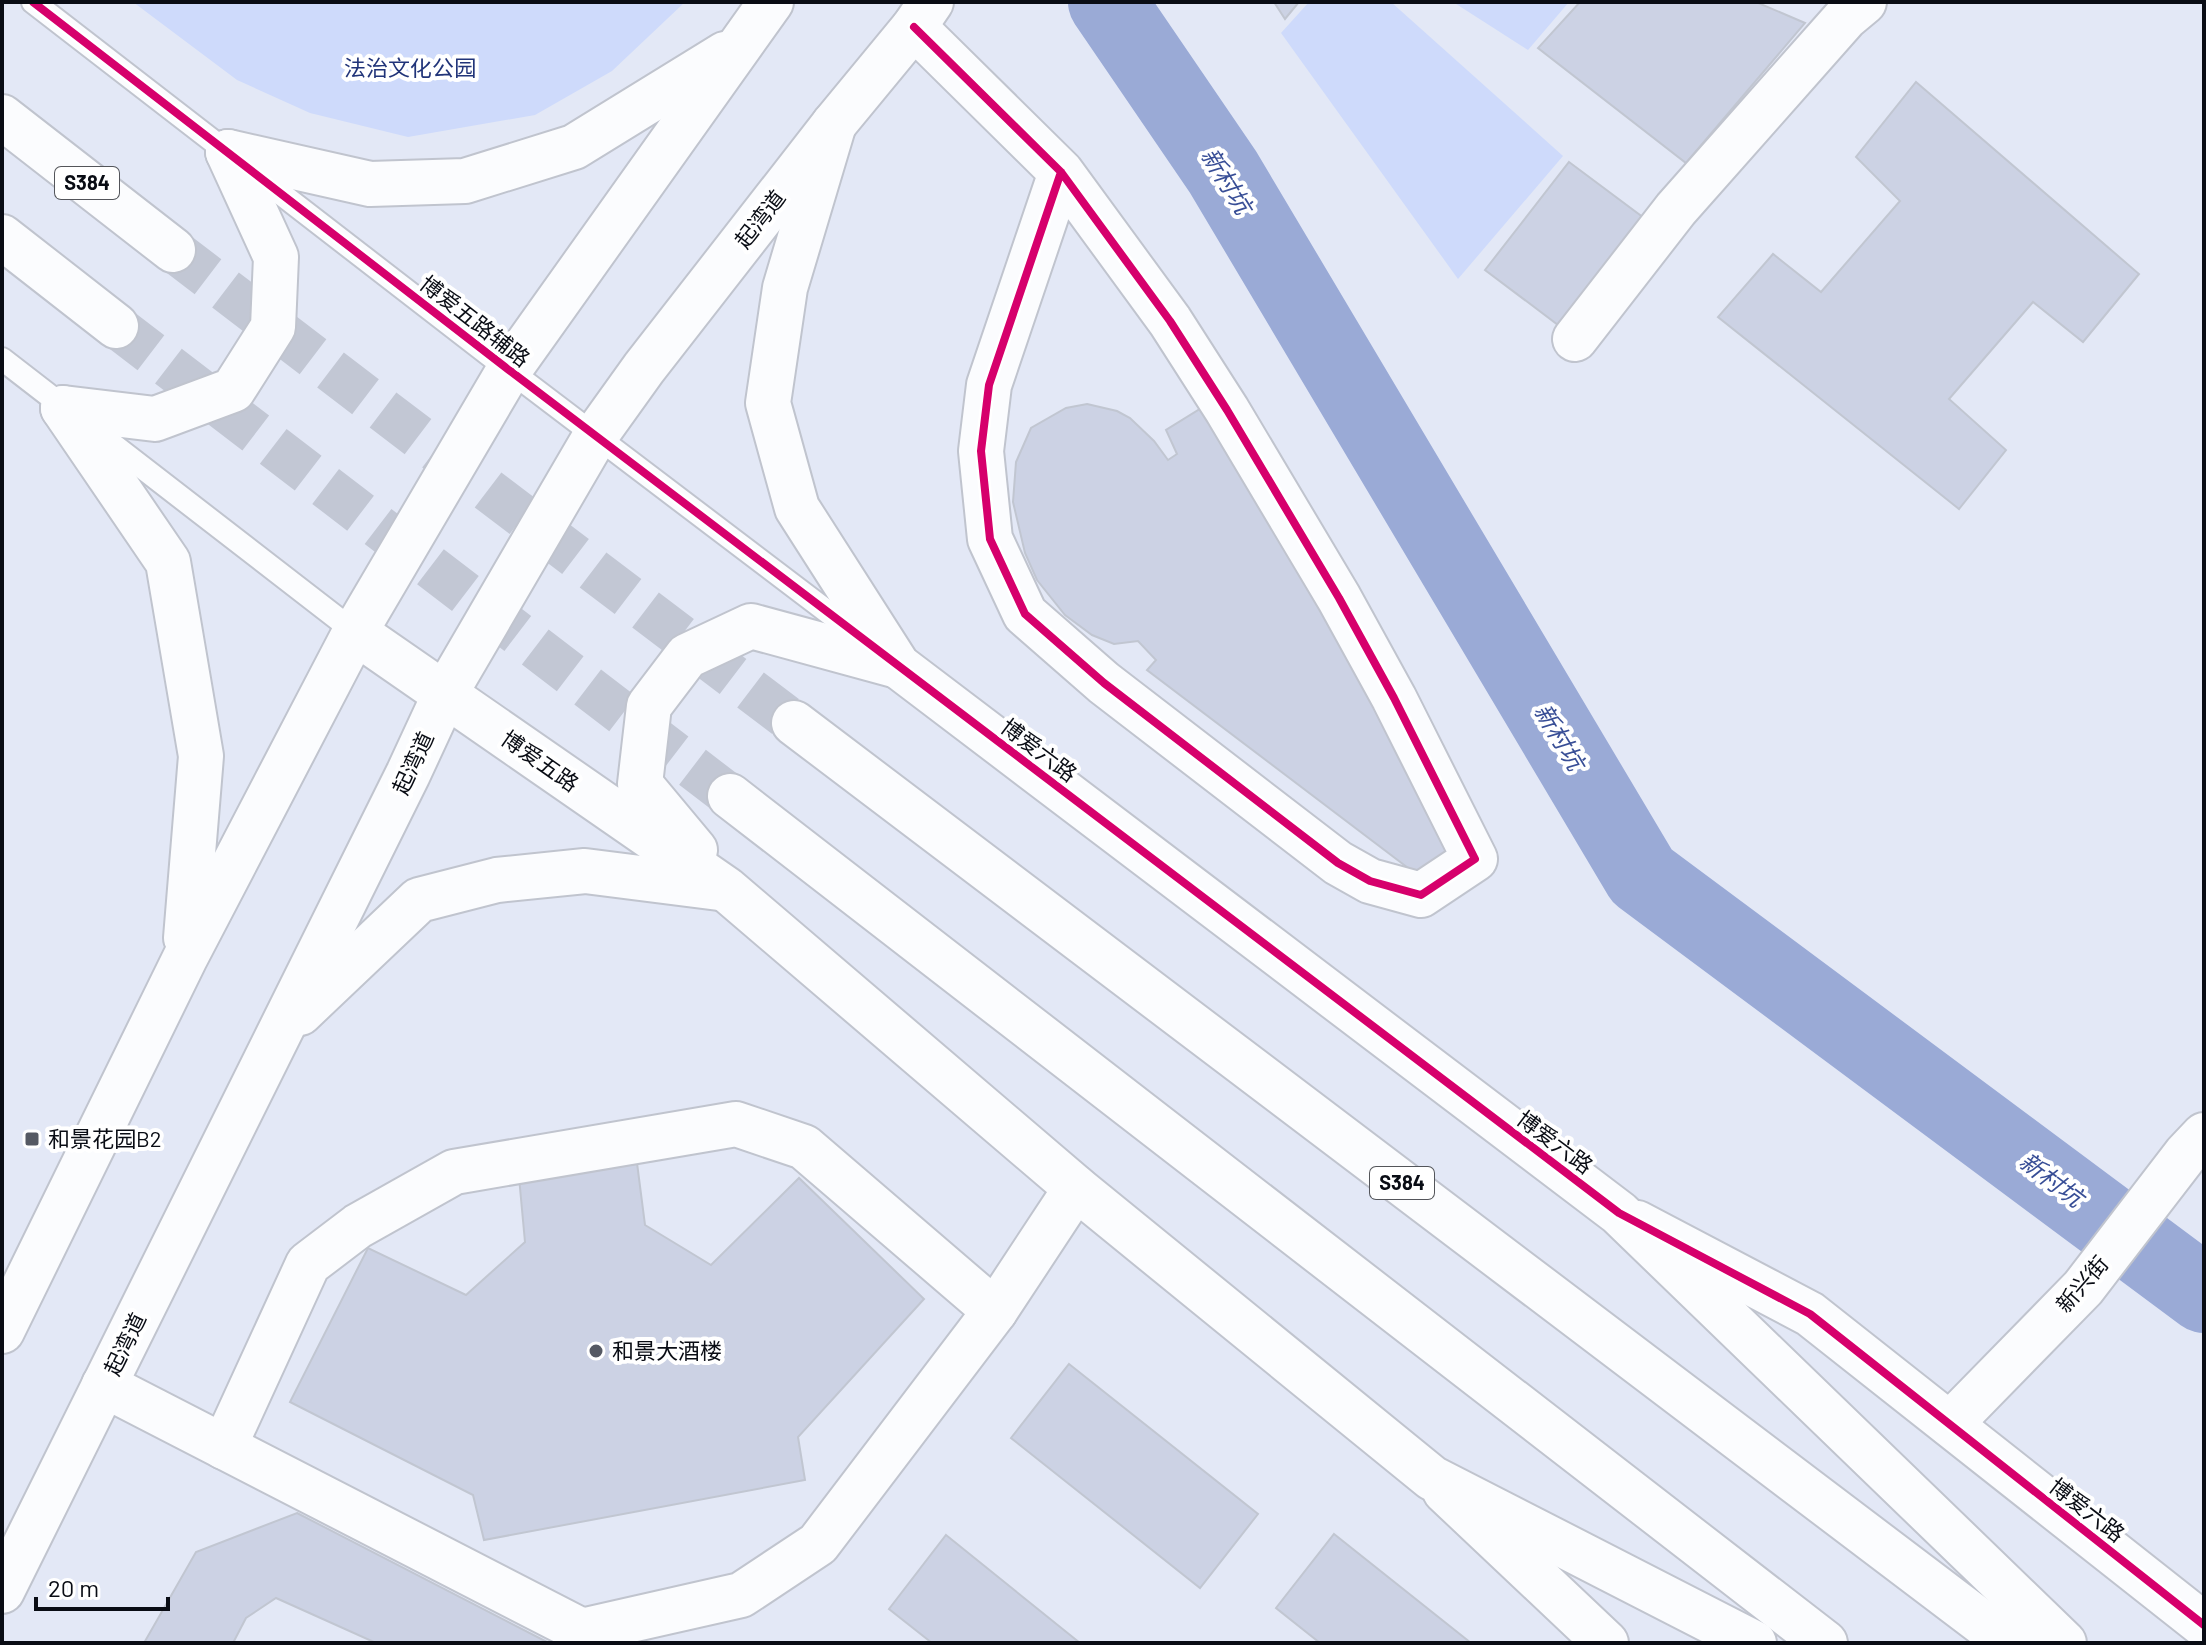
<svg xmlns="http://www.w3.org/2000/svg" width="2206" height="1645" viewBox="0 0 2206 1645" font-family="Barlow,'Noto Sans SC',sans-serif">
  <rect width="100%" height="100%" fill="#e3e8f6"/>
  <g fill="#cedafb">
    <path d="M133,2h552l-73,69 -77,44 -127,22 -98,-24 -73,-33z"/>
    <path d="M1309,2h82l172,154 -105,123 -177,-246z"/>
    <path d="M1453,2h116l-41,48z"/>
  </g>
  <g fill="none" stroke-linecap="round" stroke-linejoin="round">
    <path stroke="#9aaad6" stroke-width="78" d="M1107,2l116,170 419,704 562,418"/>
  </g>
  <g fill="#ccd2e4" stroke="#c1c6d1" stroke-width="2">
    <path d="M1274,2h25l-14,17z"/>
    <path d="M1580,2h176l49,21 -119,140 -148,-115z"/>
    <path d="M1916,82l223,192 -56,68 -50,-40 -84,97 57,51 -47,59 -241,-192 55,-63 48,38 79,-91 -44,-44z"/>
    <path d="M1569,162l83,62 -86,107 -81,-61z"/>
    <path d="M1087,404l30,7 13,7 24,23 14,19 9,-6 -11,-24 42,-26 253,452 -37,24 -277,-210 9,-10 -18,-19 -24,3 -22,-9 -27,-20 -28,-35 -12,-27 -12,-51 3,-40 15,-34 35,-20z"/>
    <path d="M637,1163l8,62 66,40 88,-87 125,121 -126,138 7,43 -321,60 -11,-45 -183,-93 78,-154 98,47 59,-53 -6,-65z"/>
    <path d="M1069,1364l189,150 -58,74 -189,-150z"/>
    <path d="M297,1513l252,130h-173l-100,-45 -30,20 -13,25h-89l52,-91z"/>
    <path d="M1334,1534l137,109h-151l-44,-35z"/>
    <path d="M946,1535l134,108h-148l-43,-34z"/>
  </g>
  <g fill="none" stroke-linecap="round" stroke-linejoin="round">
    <g stroke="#c2c7d4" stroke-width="44" stroke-dasharray="44 22" stroke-linecap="butt">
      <path d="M173,250l621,473"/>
      <path d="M116,326l614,470"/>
    </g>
    <defs>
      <g id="service">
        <path d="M33,2l476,368 361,274"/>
        <path d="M2,359l353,273"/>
      </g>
      <g id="minor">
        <path d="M914,27l147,145 109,149 57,89 112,188 55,100 81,161 -54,36 -51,-14 -32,-18 -234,-180 -79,-69 -35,-75 -9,-88 8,-66 72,-213"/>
        <path d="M1575,339l101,-130 170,-192 18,-15"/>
        <path d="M104,1385l478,246 159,-36 77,-51 177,-233 81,-123"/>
        <path d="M1950,1424l133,-136 103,-134 18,-19"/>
        <path d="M224,1447l84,-183 50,-38 96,-54 282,-48 68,23 191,164"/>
      </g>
      <g id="tertiary">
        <path d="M1637,1223l173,91 394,311"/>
        <path d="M1445,1491l161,152"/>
      </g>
      <g id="secondary">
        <path d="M834,124l-49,164 -17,115 29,105 101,158 721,547 445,430"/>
        <path d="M228,152l142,32 95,-3 109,-34 151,-93"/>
        <path d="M63,408l105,154 33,194 -15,182"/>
        <path d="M63,408l92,11 78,-29 40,-63 3,-70 -48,-105"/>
        <path d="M355,632l371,257 350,299 356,290 322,165"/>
        <path d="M695,850l-55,-66 9,-78 38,-50 64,-30 147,40"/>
        <path d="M300,1013l119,-113 78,-20 88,-9 134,17"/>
        <path d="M2,1331l183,-373 170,-326 154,-262 262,-368"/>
        <path d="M2,1591l406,-817 37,-80 151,-259 48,-67 190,-244 80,-97 17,-25"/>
      </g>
      <g id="trunk">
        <path d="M2,117l171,133"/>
        <path d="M2,237l114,89"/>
        <path d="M794,723l1215,920"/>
        <path d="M730,796l1095,847"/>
      </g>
    </defs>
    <use href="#service" stroke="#c0c4ce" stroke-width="26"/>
    <use href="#minor" stroke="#c0c4ce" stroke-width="48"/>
    <use href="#tertiary" stroke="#c0c4ce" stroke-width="48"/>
    <use href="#secondary" stroke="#c0c4ce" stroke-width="48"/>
    <use href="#trunk" stroke="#c0c4ce" stroke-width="48"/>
    <use href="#service" stroke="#fbfcfe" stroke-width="22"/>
    <use href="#minor" stroke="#fbfcfe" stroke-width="44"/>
    <use href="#tertiary" stroke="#fbfcfe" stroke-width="44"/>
    <use href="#secondary" stroke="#fbfcfe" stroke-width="44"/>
    <use href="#trunk" stroke="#fbfcfe" stroke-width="44"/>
    <defs>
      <g id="cycleway">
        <path d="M33,2l476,368 1110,843 191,101 394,311"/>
        <path d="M914,27l147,145 109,149 57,89 112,188 55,100 81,161 -54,36 -51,-14 -32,-18 -234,-180 -79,-69 -35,-75 -9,-88 8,-66 72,-213"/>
      </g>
    </defs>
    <use href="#cycleway" stroke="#fff" stroke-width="13"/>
    <use href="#cycleway" stroke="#d6006c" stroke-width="8"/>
  </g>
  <g fill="#555963" stroke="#fff" stroke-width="3">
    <rect x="24" y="1131" width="16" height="16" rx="4"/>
    <circle cx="596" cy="1351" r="8"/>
  </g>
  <g text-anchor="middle" stroke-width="8" stroke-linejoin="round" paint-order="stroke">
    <g fill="#fff" stroke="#53555a" stroke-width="2">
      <rect x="55" y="167" width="64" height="32" rx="6"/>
      <rect x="1370" y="1167" width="64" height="32" rx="6"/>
    </g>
    <g font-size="20" font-weight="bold" fill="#090c14">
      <text x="87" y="190">S384</text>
      <text x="1402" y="1190">S384</text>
    </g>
    <g font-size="22" fill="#213479" stroke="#fff">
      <text x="410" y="76">法治文化公园</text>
    </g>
    <g font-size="22" fill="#090c14" stroke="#fff">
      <text transform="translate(760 219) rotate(-52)" y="8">起湾道</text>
      <text transform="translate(475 321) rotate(38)" y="8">博爱五路辅路</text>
      <text transform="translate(1039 750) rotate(37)" y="8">博爱六路</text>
      <text transform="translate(540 761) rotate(35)" y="8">博爱五路</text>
      <text transform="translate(413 763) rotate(-65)" y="8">起湾道</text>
      <text transform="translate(1555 1142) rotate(37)" y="8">博爱六路</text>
      <text transform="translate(2082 1284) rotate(-49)" y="8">新兴街</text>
      <text transform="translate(125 1344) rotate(-64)" y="8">起湾道</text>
      <text transform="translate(2087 1510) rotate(38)" y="8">博爱六路</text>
    </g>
    <g font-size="22" fill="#090c14" stroke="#fff" text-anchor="start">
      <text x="48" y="1147">和景花园B2</text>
      <text x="612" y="1359">和景大酒楼</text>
    </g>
    <g font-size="24" font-style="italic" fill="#384e96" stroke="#fff">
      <text transform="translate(1226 181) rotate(58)" y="8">新村坑</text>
      <text transform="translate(1559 737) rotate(59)" y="8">新村坑</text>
      <text transform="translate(2051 1180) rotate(37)" y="8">新村坑</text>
    </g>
  </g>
  <rect width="2206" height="1645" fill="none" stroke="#090c14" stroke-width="8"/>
  <path d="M36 1597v12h132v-12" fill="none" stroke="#090c14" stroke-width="4"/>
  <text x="48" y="1597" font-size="24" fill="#090c14" stroke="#ffffff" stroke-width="6" paint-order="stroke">20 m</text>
</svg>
